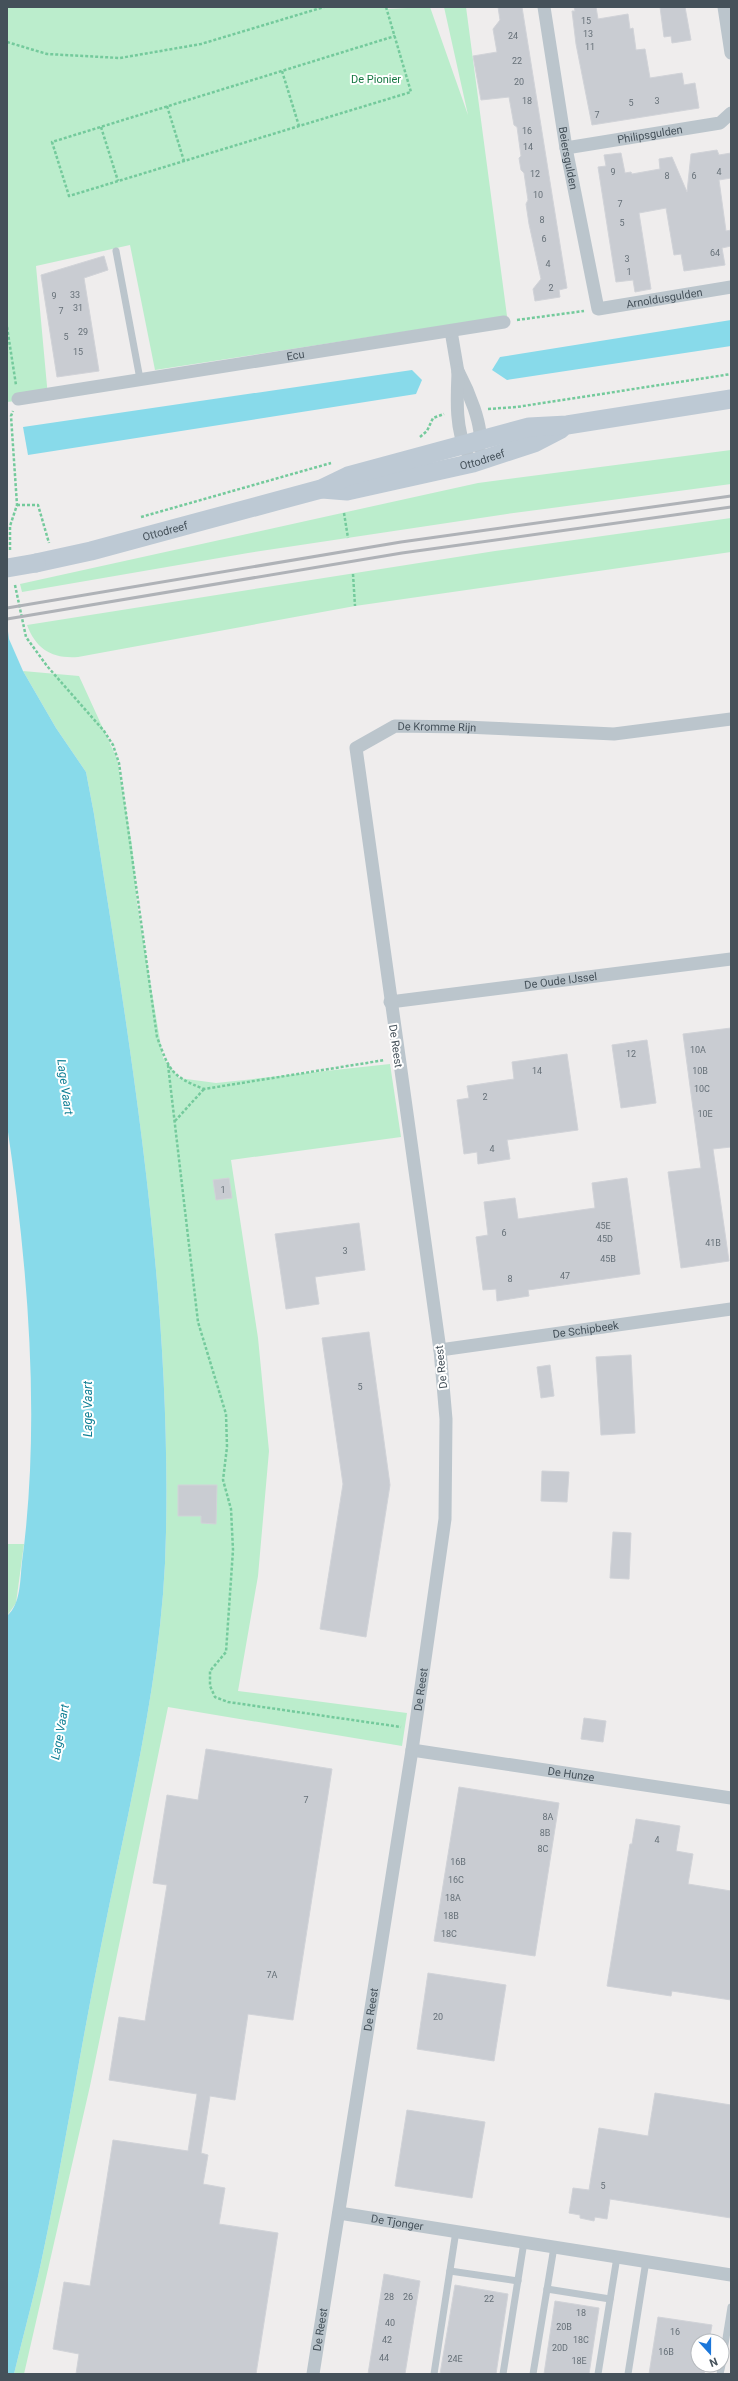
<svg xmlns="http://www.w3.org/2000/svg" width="738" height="2381" viewBox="0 0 738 2381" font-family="Roboto,sans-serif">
  <rect width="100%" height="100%" fill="#efeded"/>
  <g fill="#bbedcc">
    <path d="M7,7h378v2l45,-2 38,108 -24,-108h22l41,309 -352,54 -25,-125 -94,21 12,131 -41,5z"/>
    <path d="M731,450v34l-224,30 -259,39 -226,39 -2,-8 458,-101z"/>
    <path d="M731,518v34l-376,54 -277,51c-26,2 -42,-8 -51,-32l468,-74z"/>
    <path d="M23,671l56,5 38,83 15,86 5,59 26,154 16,20 37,5 174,-19 11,73 -170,23 27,178 11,113 -11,125 -20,115 169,22 -5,33 -234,-39 -78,379 -66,288h-10c9,-38 20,-77 28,-116 22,-103 38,-208 59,-312 27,-137 63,-274 65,-414 5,-242 -35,-481 -72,-718l-8,-42 -30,-44z"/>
    <path d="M7,1544h17l-8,59 -9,13z"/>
  </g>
  <g fill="#88daea">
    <path d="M731,320v26l-224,34 -15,-10 8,-13z"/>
    <path d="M412,370l10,10 -6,14 -388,61 -5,-28z"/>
    <path d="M7,624l2,15 14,32 33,57 30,44 8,42c37,237 77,476 72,718 -2,140 -38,277 -65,414 -21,104 -37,209 -59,312 -8,39 -19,78 -28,116h-7v-758c14,-12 13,-36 15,-54 19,-141 6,-296 -15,-437z"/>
  </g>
  <g fill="#c9ccd2" stroke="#d1d3d8">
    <path d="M498,7h24l45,281 -8,2 1,7 -25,4 -2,-12 8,-10 -12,-55 -3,-20 2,-4 -4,-27 -3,-3 -2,-12 2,-2 -4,-29 -3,-2 -5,-28 -28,3 -8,-44 24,-4 -4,-23 7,-9z"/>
    <path d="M574,7h22l2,12 30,-5 2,15 3,-1 3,22 9,-1 5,29 32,-5 2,12 11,-2 4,25 -107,17 -16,-81 -4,-33h3z"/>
    <path d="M660,7h25l6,33 -19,3 -1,-7 -7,1z"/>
    <path d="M717,150l2,5 12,-2v25l-12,2 7,51 5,-1v16l-9,2 3,17 -41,6 -3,-17 -7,1 -8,-47 -27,5 12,76 -16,3 -2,-12 -17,2 -18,-115 8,-1 -2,-11 17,-2 4,20 6,-1 1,2 28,-5 -1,-10 13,-2 15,35 4,-38z"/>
    <path d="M104,256l4,14 -24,8 15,93 -42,6 -16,-102z"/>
    <path d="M731,1028v119l-18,2 16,112 -48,7 -13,-96 33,-4 -18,-134z"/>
    <path d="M647,1040l9,63 -35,5 -9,-63z"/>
    <path d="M567,1054l11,76 -71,10 3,19 -32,5 -1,-12 -13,2 -7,-54 12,-2 -2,-12 47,-7 -2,-17z"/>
    <path d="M229,1178l3,20 -16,2 -3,-20z"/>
    <path d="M627,1178l13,96 -112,16 1,6 -32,5 -1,-12 -13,1 -7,-53 12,-2 -4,-33 31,-4 3,21 77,-11 -3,-25z"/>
    <path d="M359,1223l6,47 -50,7 4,27 -33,5 -11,-75z"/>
    <path d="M369,1332l21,153 -24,152 -46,-8 23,-145 -21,-146z"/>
    <path d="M631,1355l4,78 -34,2 -5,-78z"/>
    <path d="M550,1365l4,31 -13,2 -4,-31z"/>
    <path d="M542,1471l27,1 -2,30 -26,-1z"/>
    <path d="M178,1485h39l-1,39 -15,-1v-7h-23z"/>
    <path d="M613,1532l18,1 -2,46 -19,-1z"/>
    <path d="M584,1718l22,3 -3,21 -22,-3z"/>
    <path d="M206,1749l126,20 -39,251 -45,-6 -13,86 -25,-4 -9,57 7,2 -5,29 22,4 -6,36 59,9 -22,141h-180l3,-20 -26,-5 11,-67 26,4 23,-146 75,11 9,-57 -88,-14 10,-63 26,4 22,-136 -14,-2 14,-88 31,5z"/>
    <path d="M459,1787l100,16 -24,153 -101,-15z"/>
    <path d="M636,1819l44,7 -4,25 17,3 -5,30 43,7v109l-59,-9 -1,5 -64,-10 23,-142h2z"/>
    <path d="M428,1973l78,12 -12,76 -77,-12z"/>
    <path d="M655,2093l76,12v113l-121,-19 -3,20 -12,-2 -1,4 -14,-3v-3l-11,-2 4,-25 16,2 10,-62 49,8z"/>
    <path d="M407,2110l78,12 -13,76 -77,-12z"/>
    <path d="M384,2274l36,7 -15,93h-37z"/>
    <path d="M455,2285l53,9 -12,80h-56z"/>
    <path d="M555,2301l44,7 -10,66h-45z"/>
    <path d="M658,2317l54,8 -3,16h-11v24h8l-2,9h-55z"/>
  </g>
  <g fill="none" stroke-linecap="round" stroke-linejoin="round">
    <g stroke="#74ca9c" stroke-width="2.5" stroke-dasharray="3 2" stroke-linecap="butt">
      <path d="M386,7l25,85 -342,104 -17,-54 343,-106"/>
      <path d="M7,42l40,12 73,4 81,-14 123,-37"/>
      <path d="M282,71l17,55"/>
      <path d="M167,106l17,55"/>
      <path d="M101,127l17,54"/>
      <path d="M517,320l67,-9"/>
      <path d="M7,327l9,58"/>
      <path d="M488,409l29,-2 214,-33"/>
      <path d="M420,437l7,-6 6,-13 11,-4"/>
      <path d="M17,505h21l11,38"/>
      <path d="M344,513l4,25"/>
      <path d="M141,517l190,-54"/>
      <path d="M10,550v-24l7,-21 -6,-89 2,-5"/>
      <path d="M353,574l2,32"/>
      <path d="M15,585l11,52 21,29 57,65 9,14 6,18 38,274c12,32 13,39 47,52l181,-29"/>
      <path d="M168,1065l30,257 28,92 1,33 -4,33 8,29 2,41 -7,102 -16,19v15l5,11 13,5 173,25"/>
      <path d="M175,1121l29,-32"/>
    </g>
    <g stroke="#bbc5cc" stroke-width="7">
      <path d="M116,251l24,128"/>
      <path d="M450,2271l68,10"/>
      <path d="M547,2289l63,10"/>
      <path d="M722,2363l9,-56"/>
      <path d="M434,2374l22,-143"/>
      <path d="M503,2374l21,-132"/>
      <path d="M533,2374l21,-127"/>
      <path d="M598,2374l19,-117"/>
      <path d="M628,2374l18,-113"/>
      <path d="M720,2374l2,-9"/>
    </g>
    <g stroke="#bbc5cc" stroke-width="13">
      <path id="s1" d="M544,7l22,141 32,161 133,-22"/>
      <path d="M724,7l7,46"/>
      <path id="s2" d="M566,148l154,-25 11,-10"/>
      <path d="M451,331l8,47"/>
      <path d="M458,371c9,17 27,57 21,76"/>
      <path d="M458,373c-1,24 -3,56 9,79"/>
      <path id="s3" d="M18,399l486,-77"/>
      <path id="s4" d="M390,1002l341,-43"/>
      <path id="s5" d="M440,1350l291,-41"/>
      <path id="s6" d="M412,1750l319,48"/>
      <path id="s7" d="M339,2213l392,62"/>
      <path id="s8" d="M313,2374l99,-624 33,-231 1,-100 -6,-69 -84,-602 39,-22 70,1 149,7 117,-15"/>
    </g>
    <g stroke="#bdc9d4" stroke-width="19">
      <path id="s9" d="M322,489l25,2 126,-28 61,-20 27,-14"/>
      <path id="s10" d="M36,563l55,-12 230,-62 27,-13 181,-49 38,-2 164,-26"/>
    </g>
    <g stroke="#afb2b7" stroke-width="3">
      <path d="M7,608l394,-66 330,-46"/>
      <path d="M7,619l395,-66 329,-46"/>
    </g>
    <path stroke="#bdc9d4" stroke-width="19" d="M7,568l29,-5"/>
  </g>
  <g text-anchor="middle" stroke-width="4" stroke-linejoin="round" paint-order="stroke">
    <g font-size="9" fill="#667078">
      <text x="586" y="24">15</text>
      <text x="588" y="37">13</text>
      <text x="513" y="39">24</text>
      <text x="590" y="50">11</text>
      <text x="517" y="64">22</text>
      <text x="519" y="85">20</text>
      <text x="527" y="104">18</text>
      <text x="657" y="104">3</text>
      <text x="631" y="106">5</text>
      <text x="597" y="118">7</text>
      <text x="527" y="134">16</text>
      <text x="528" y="150">14</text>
      <text x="613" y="175">9</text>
      <text x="719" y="175">4</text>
      <text x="535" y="177">12</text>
      <text x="667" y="179">8</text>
      <text x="694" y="179">6</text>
      <text x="538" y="198">10</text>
      <text x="620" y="207">7</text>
      <text x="542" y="223">8</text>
      <text x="622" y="226">5</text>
      <text x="544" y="242">6</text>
      <text x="715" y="256">64</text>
      <text x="627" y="262">3</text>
      <text x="548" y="267">4</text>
      <text x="629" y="275">1</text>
      <text x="551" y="291">2</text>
      <text x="75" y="298">33</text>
      <text x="54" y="299">9</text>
      <text x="78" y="311">31</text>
      <text x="61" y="314">7</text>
      <text x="83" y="335">29</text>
      <text x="66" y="340">5</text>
      <text x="78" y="355">15</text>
      <text x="698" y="1053">10A</text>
      <text x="631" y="1057">12</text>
      <text x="537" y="1074">14</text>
      <text x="700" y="1074">10B</text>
      <text x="702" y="1092">10C</text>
      <text x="485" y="1100">2</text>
      <text x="705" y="1117">10E</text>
      <text x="492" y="1152">4</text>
      <text x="223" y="1193">1</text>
      <text x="603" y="1229">45E</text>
      <text x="504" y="1236">6</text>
      <text x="605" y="1242">45D</text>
      <text x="713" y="1246">41B</text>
      <text x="345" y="1254">3</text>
      <text x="608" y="1262">45B</text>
      <text x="565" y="1279">47</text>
      <text x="510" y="1282">8</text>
      <text x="360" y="1390">5</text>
      <text x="306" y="1803">7</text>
      <text x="548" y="1820">8A</text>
      <text x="545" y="1836">8B</text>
      <text x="657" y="1843">4</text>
      <text x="543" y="1852">8C</text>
      <text x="458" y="1865">16B</text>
      <text x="456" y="1883">16C</text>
      <text x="453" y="1901">18A</text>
      <text x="451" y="1919">18B</text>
      <text x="449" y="1937">18C</text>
      <text x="272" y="1978">7A</text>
      <text x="438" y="2020">20</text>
      <text x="603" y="2189">5</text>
      <text x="389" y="2300">28</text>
      <text x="408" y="2300">26</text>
      <text x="489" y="2302">22</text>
      <text x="581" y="2316">18</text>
      <text x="390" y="2326">40</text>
      <text x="564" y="2330">20B</text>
      <text x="675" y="2335">16</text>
      <text x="387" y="2343">42</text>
      <text x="581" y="2343">18C</text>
      <text x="560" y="2351">20D</text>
      <text x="666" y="2355">16B</text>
      <text x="384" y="2361">44</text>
      <text x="455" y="2362">24E</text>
      <text x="579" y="2364">18E</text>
    </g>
    <g font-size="11" fill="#187944" stroke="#fff">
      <text x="376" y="83">De Pionier</text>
    </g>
    <g font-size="11" fill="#45515a" stroke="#fff">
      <text dy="4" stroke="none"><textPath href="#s2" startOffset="85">Philipsgulden</textPath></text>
      <text dy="4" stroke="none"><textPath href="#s1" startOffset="153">Beiersgulden</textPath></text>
      <text dy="4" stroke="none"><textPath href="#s1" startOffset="374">Arnoldusgulden</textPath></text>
      <text dy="4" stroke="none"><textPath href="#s3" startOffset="281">Ecu</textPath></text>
      <text dy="4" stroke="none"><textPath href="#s9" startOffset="164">Ottodreef</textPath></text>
      <text dy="4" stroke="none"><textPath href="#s10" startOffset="133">Ottodreef</textPath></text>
      <text dy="4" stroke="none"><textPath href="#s8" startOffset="1729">De Kromme Rijn</textPath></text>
      <text dy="4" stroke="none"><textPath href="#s4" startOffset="172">De Oude IJssel</textPath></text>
      <text transform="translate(396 1046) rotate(82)" y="4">De Reest</text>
      <text dy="4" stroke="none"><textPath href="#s5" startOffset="147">De Schipbeek</textPath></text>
      <text transform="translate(441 1367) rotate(-96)" y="4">De Reest</text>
      <text dy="4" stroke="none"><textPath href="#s8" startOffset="693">De Reest</textPath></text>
      <text dy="4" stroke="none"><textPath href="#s6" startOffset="161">De Hunze</textPath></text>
      <text dy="4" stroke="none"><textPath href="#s8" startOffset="369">De Reest</textPath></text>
      <text dy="4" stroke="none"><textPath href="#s7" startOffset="59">De Tjonger</textPath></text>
      <text dy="4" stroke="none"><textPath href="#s8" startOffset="45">De Reest</textPath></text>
    </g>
    <g font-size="12" font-style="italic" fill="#0f7f94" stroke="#fff">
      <text transform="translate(65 1087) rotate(82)" y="4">Lage Vaart</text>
      <text transform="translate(88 1409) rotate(-90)" y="4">Lage Vaart</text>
      <text transform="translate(60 1732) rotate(-80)" y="4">Lage Vaart</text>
    </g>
  </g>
  <rect width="738" height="2381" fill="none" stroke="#45515a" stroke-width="16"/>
  <g transform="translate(710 2353) rotate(159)"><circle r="19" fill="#ffffff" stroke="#b5b9bd"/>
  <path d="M0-3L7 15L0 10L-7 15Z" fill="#1c77da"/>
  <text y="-6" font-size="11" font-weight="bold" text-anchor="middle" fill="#45515a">N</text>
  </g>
</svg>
